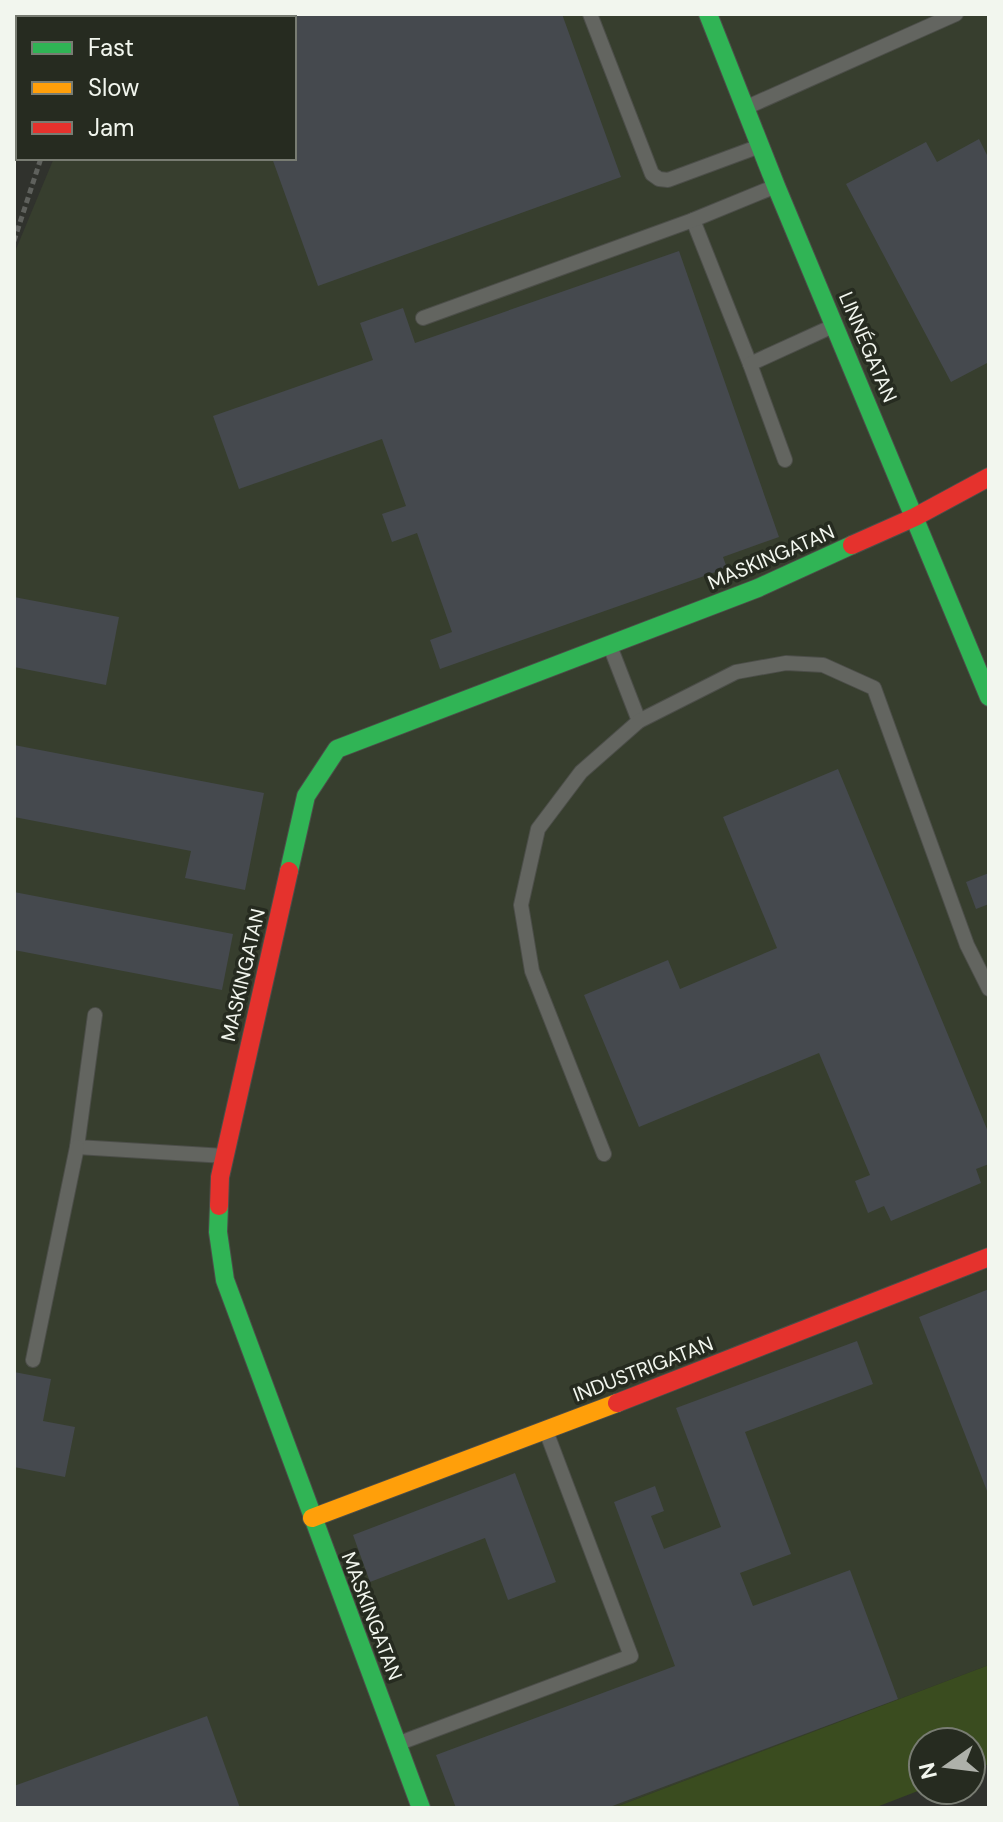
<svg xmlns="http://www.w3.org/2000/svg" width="1003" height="1822" viewBox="0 0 1003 1822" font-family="'DM Sans',sans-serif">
  <rect width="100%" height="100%" fill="#30322d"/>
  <path fill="#373e2e" d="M115,14h874v1651l-376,143h-599v-1554l40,-96h240v-140h-181z"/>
  <path fill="#3a4c1f" d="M989,1665v99l-18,7v-29h-48v47l-49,19h-261z"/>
  <g fill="#45494e">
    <path d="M220,14h342l59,163 -303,109 -46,-128h22v-140h-72z"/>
    <path d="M979,139l10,20v203l-38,20 -105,-198 80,-42 11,20z"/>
    <path d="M679,251l100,286 -56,20 4,11 -287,101 -10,-29 22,-8 -35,-99 -25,9 -10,-28 24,-8 -24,-67 -143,50 -26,-73 160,-56 -13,-37 43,-15 12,35z"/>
    <path d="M14,597l105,20 -13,68 -92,-18z"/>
    <path d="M14,745l250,48 -19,97 -60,-12 6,-27 -177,-34z"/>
    <path d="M838,769l151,365v30l-13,5 5,14 -90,38 -7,-15 -16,7 -13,-32 15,-6 -51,-122 -180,74 -55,-132 84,-35 12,29 97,-41 -54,-131z"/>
    <path d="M989,873v31l-13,5 -10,-27z"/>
    <path d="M14,892l219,42 -11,56 -208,-40z"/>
    <path d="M989,1289v207l-70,-179z"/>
    <path d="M857,1341l16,43 -128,48 46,122 -51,19 13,33 97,-36 48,129 -291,109h-151l-20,-53 239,-89 -61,-164 41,-16 9,25 -13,5 13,33 57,-22 -45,-119z"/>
    <path d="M14,1372l37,7 -8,42 32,6 -10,50 -51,-10z"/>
    <path d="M515,1473l41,109 -48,18 -23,-62 -115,44 -17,-47z"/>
    <path d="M207,1716l33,92h-226v-22z"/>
  </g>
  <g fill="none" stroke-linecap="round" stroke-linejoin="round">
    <defs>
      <g id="lane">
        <path d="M179,14l1,4"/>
        <path d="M590,14l62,160 7,5 9,1 92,-34"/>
        <path d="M745,108l211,-94"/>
        <path d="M693,220l57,144"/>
        <path d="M423,318l270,-98 83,-34"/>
        <path d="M785,460l-35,-96 81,-37"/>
        <path d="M610,646l29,75"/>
        <path d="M95,1015l-18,132 148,9"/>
        <path d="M604,1154l-72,-183 -11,-66 17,-76 43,-57 58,-51 97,-49 50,-9 37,2 51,23 93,257 22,44"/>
        <path d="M33,1360l44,-213"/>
        <path d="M397,1744l234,-88 -85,-225"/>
      </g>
      <g id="fast">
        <path d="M708,14l68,172 213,511"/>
        <path d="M14,39l4,-9"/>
        <path d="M289,871l17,-75 31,-47 421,-161 94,-43"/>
        <path d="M219,1206l-1,26 7,48 196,528"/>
      </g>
      <path id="slow" d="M312,1518l305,-115"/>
      <g id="jam">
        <path d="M852,545l63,-28 74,-40"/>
        <path d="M219,1206l1,-29 69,-306"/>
        <path d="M617,1403l372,-146"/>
      </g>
    </defs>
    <use href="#lane" stroke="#4c4e49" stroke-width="16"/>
    <use href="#fast" stroke="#4c4e49" stroke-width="20"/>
    <use href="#slow" stroke="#4c4e49" stroke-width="20"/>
    <use href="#jam" stroke="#4c4e49" stroke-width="20"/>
    <g stroke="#5f615d" stroke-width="5" stroke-dasharray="6 4" stroke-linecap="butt">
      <path d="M98,18l2,-4"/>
      <path d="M14,241l27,-83"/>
    </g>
    <use href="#lane" stroke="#636560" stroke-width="14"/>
    <use href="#fast" stroke="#30b455" stroke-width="18"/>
    <use href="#slow" stroke="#ff9f0a" stroke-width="18"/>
    <use href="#jam" stroke="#e5322d" stroke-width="18"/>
  </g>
  <g text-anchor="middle" stroke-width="7" stroke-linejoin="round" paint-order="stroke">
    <g font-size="20" fill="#f2f6ee" stroke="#262b20">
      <text transform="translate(868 347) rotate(67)" y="7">LINNÉGATAN</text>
      <text transform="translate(771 557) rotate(-23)" y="7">MASKINGATAN</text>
      <text transform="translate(243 975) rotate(-77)" y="7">MASKINGATAN</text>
      <text transform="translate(643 1369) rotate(-21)" y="7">INDUSTRIGATAN</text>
      <text transform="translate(372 1616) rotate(69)" y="7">MASKINGATAN</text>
    </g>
  </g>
  <rect width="1003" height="1822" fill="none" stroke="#f2f6ee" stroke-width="32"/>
  <rect x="16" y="16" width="280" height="144" fill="#262b20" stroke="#787c72" stroke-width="2"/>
  <rect x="32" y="42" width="40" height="12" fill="#30b455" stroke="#787c72" stroke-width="2"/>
  <text x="88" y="56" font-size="24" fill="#f2f6ee">Fast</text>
  <rect x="32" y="82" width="40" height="12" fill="#ff9f0a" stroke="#787c72" stroke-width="2"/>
  <text x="88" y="96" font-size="24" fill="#f2f6ee">Slow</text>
  <rect x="32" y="122" width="40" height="12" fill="#e5322d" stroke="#787c72" stroke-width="2"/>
  <text x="88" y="136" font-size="24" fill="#f2f6ee">Jam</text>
  <g transform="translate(947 1766) rotate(256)"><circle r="38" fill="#262b20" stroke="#787c72" stroke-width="2"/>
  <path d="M0-6L14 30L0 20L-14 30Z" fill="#aeb1aa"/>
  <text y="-12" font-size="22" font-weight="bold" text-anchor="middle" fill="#f2f6ee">N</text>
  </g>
</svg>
